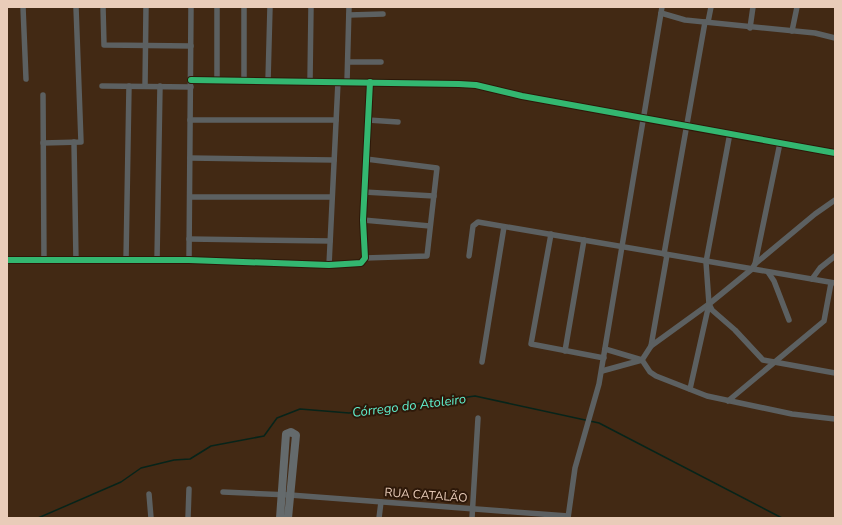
<svg xmlns="http://www.w3.org/2000/svg" width="842" height="525" viewBox="0 0 842 525" font-family="'Nunito Sans',sans-serif">
  <rect width="100%" height="100%" fill="#422914"/>
  <g fill="none" stroke-linecap="round" stroke-linejoin="round">
    <path stroke="#07241a" stroke-width="1.5" d="M38,518l83,-36 20,-14 33,-8 16,-1 21,-13 53,-10 13,-18 23,-9 49,4 126,-17 124,27 183,95"/>
    <g stroke="#5c6061" stroke-width="5.5">
      <path d="M23,7l3,72"/>
      <path d="M103,7l1,38 87,1"/>
      <path d="M661,13l24,7 130,13 20,5"/>
      <path d="M349,15l34,-1"/>
      <path d="M708,22l3,-15"/>
      <path d="M750,28l3,-21"/>
      <path d="M792,31l5,-24"/>
      <path d="M348,62h33"/>
      <path d="M191,80l268,4 17,1 46,11 313,57"/>
      <path d="M217,80v-73"/>
      <path d="M244,80v-73"/>
      <path d="M268,81l2,-74"/>
      <path d="M310,81l1,-74"/>
      <path d="M347,82l2,-75"/>
      <path d="M102,86l89,1"/>
      <path d="M145,86l1,-79"/>
      <path d="M43,95l1,165"/>
      <path d="M190,120h146"/>
      <path d="M368,120l30,2"/>
      <path d="M730,133l-24,129 3,42 3,6 23,20 28,30 72,13"/>
      <path d="M74,142l2,118"/>
      <path d="M43,143l38,-1 -5,-135"/>
      <path d="M190,158l144,2"/>
      <path d="M364,192l70,4"/>
      <path d="M190,197h142"/>
      <path d="M363,220l67,6"/>
      <path d="M551,234l-20,110 73,14"/>
      <path d="M189,239l141,2"/>
      <path d="M664,254l41,-232"/>
      <path d="M469,256l4,-30 5,-4 357,61"/>
      <path d="M365,258l62,-2 10,-88 -71,-9"/>
      <path d="M7,260h182l140,5 32,-2 4,-5 -2,-38 7,-138"/>
      <path d="M157,260l3,-174"/>
      <path d="M189,260l2,-253"/>
      <path d="M126,261l3,-175"/>
      <path d="M755,264l60,-50 20,-14"/>
      <path d="M329,265l9,-183"/>
      <path d="M768,272l6,9 15,39"/>
      <path d="M812,279l8,-11 15,-12"/>
      <path d="M651,346l16,-91"/>
      <path d="M605,349l37,11 8,12 6,4 51,20 85,18 43,5"/>
      <path d="M565,351l19,-111"/>
      <path d="M482,362l22,-135"/>
      <path d="M602,371l40,-11 9,-14 58,-42 43,-35 3,-5 25,-121"/>
      <path d="M690,389l19,-85"/>
      <path d="M728,401l96,-80 7,-38"/>
      <path d="M223,492l67,3 278,21"/>
      <path d="M149,494l2,24"/>
      <path d="M188,518l1,-29"/>
      <path d="M379,518l2,-16"/>
      <path d="M472,518l6,-100"/>
      <path d="M568,518l7,-50 24,-84 63,-377"/>
    </g>
    <path stroke="#646a6c" stroke-width="8" d="M280,518l6,-84 5,-2 5,3 -8,83"/>
    <defs>
      <g id="cycleway">
        <path d="M191,80l268,4 17,1 46,11 313,57"/>
        <path d="M7,260h182l140,5 32,-2 4,-5 -2,-38 7,-138"/>
      </g>
    </defs>
    <use href="#cycleway" stroke="#2d1809" stroke-width="8"/>
    <use href="#cycleway" stroke="#33b770" stroke-width="6"/>
  </g>
  <g text-anchor="middle" stroke-width="4" stroke-linejoin="round" paint-order="stroke">
    <g font-size="12" fill="#e9ccb9" stroke="#2d1809">
      <text transform="translate(426 495) rotate(4)" y="4">RUA CATALÃO</text>
    </g>
    <g font-size="13" font-style="italic" fill="#60f2d0" stroke="#2d1809">
      <text transform="translate(409 405) rotate(-7)" y="5">Córrego do Atoleiro</text>
    </g>
  </g>
  <rect width="842" height="525" fill="none" stroke="#e9ccb9" stroke-width="16"/>
</svg>
